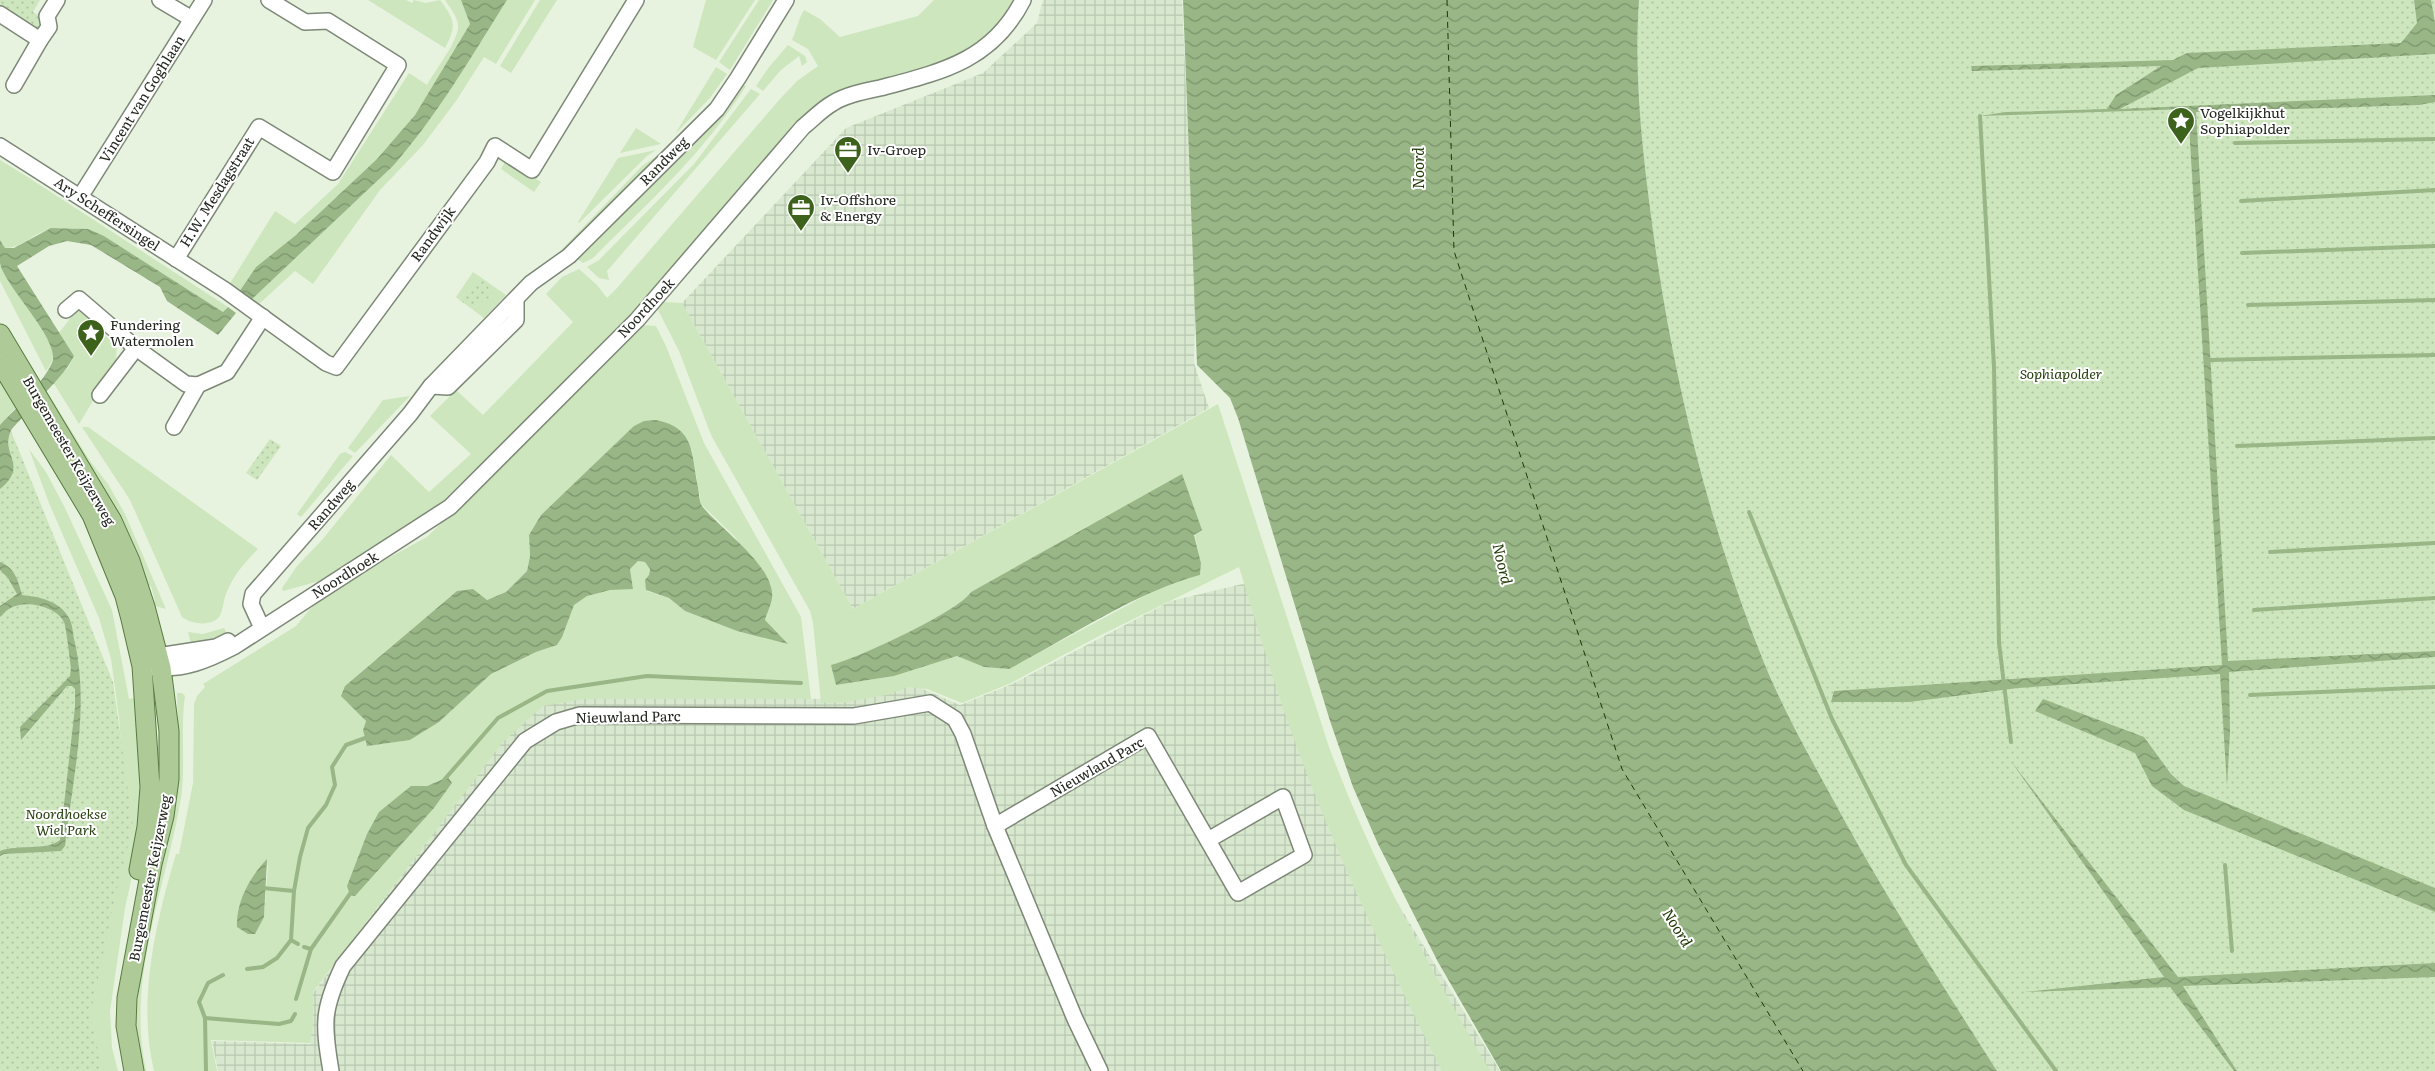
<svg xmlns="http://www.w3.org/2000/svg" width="2435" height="1071" viewBox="0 0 2435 1071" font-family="Literata,serif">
  <defs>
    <pattern id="industrial-grid" width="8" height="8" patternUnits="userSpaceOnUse" patternTransform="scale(1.25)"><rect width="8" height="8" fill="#d8e8ce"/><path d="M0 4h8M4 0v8" fill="none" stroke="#b9c7b0"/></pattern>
    <pattern id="park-dots" width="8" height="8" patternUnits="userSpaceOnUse" patternTransform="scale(1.25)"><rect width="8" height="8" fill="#cde6bd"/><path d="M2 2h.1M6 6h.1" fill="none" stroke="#b0c5a2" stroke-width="1.8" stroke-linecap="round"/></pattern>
    <pattern id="water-waves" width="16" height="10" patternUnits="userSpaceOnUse" patternTransform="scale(1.25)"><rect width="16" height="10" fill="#99b686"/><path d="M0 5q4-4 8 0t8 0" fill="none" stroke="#7c946d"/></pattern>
  </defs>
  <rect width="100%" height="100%" fill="#e7f3df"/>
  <g fill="url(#industrial-grid)">
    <path d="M1043,0h139l13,293 -1,70 15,45 -356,201 -171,-306 164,-175 137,-55 54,-50z"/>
    <path d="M1267,578l83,247 150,246h-1282l-6,-30 98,3 3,-51 192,-255 36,-36 40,-7 244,4 89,-14 46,20 52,-21 159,-83z"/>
  </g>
  <g fill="#cde6bd" fill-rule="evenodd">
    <path d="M368,0h38l6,3 2,-3 12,3 14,-3c15,20 17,26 5,48z"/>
    <path d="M445,0h16l9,24 -55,91 -38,44 -81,76 -40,32 -17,25 -10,-7 46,-74 20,13 43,-40 71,-111 18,12c7,-13 33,-46 31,-60 -1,-9 -8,-17 -13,-25z"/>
    <path d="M507,0h28l-39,64 -12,-7 -28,44 -33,44 -43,45 -67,94 -18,-13 -37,34 -7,-5 142,-134c44,-50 78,-109 114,-166z"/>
    <path d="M540,0h17l-46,73 -11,-7z"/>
    <path d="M706,0h49l-39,60 -23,-13z"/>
    <path d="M759,0h14l-43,70 -11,-8z"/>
    <path d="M934,0h82l-27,38 -48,29 -111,31 -235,262 -112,113 -69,54 -80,50 -51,14 -1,-3 15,-22 25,-26 69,-85 38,37 42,-38 -41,-38 26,-26 27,25 90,-93 -27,-28 16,-17 17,-8 18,16 10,13 10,-10 163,-189 17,-18 21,-15 -10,-17 -16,-9c5,-11 6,-20 12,-30l16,9 20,18 78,-21z"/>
    <path d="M788,45l17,11 2,6 -5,4 -3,-10 -18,14 -18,21 -7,-5 13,-19z"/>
    <path d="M716,67l11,7 -17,24 -35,36z"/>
    <path d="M742,84l4,2c-41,66 -99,118 -153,172l-10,5 -7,-5z"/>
    <path d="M751,89l9,5 -153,177 2,9 -10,-2 -12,-11 12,-7 95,-96z"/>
    <path d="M636,128l25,16 -41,9z"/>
    <path d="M669,148l-102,102 -19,14 94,-98z"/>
    <path d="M656,150l-9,6 -68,67 -1,-1 40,-64z"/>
    <path d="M0,160l26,16 202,131 -5,5 -119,-76c-23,-9 -48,-12 -70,0 -10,6 -17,12 -29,12l-5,-8z"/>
    <path d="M506,160l35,22 -7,10 -33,-23z"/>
    <path d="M0,264c11,18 50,72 53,89 1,7 -3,12 -7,18l-46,-90z"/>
    <path d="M473,272l33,23 -22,23 -12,-9 21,-14 -9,-14 -26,18 -2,-2z"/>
    <path d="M662,302l20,1 171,306 365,-205 111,343c43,115 99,219 161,324h-48c-51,-101 -100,-204 -140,-310 -24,-63 -43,-129 -63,-194l-140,69 -88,47 -49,20 -35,-14 -19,-2 -21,8 -41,7 -25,1 -8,-80 -3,-12 -99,-176 -32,-84 -22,-43zM1182,475l19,88 -1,12 -24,6 -35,17 -132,71 -25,-2 -27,-11 -63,20 -58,9 -4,-20c25,-6 126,-53 139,-73z"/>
    <path d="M79,307l11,9 -4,6 26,19 5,-6 5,7h-5l-1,18 6,1 -17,20 -26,43 -26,-42 15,-14 6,-12 -15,-23z"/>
    <path d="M641,325l15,1 10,20 38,97 97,174 10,82h-228l-40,7 -40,36 -190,250v34l-3,17 -99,-3 6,31h-63c-17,-69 2,-150 22,-217h3l14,-71 1,-79 3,-8 8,-9 -2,-3 93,-58 15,-18 48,-34 68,-37zM644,421l48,29 9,54 33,32 37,48 1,14 -7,22 22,23 -50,-12 -52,-20 -16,-13 -22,-7 3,-24 -5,-5 -7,-1 -8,8 3,20c-18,0 -47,0 -59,16 -8,11 -12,28 -17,40l-21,7 -45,22 -52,48 -29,18 -43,5 -4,-15 3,-9 -21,-35 112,-95 16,-1 14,10 19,-8 21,-21 3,-15 -1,-21 12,-20 93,-88zM448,777l4,6 -18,25 -53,56 30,-78h16zM268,865l-4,52 -13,-38z"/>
    <path d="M0,369l20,34 -20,22z"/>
    <path d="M46,390l44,71 18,23 17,30 41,95 -15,-4v-2l4,-2 -4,-15 -5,1 -103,-194z"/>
    <path d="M410,396l-55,57 -7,-5 35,-48z"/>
    <path d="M82,427h6l170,122c-14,14 -25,27 -32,45 -3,7 -3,18 -7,23 -8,10 -28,7 -37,0l-52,-117z"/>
    <path d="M29,449l17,23 19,36 47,102 17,89 11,-2 5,119 -20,92 -15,103 2,37 6,23h-50l54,-314 -3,-40 -8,-58 -12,-41 -50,-115z"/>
    <path d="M345,452l8,4 -52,61 -4,-3 43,-60z"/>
    <path d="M224,628l4,8 -37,8 -3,-12 15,2z"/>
    <path d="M177,693h5l3,3c-5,33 1,68 -4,102 -15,90 -55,180 -35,273h-4l-6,-43 1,-24 12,-81 27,-118 3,-52z"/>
  </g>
  <g fill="url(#park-dots)">
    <path d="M0,0h40l-7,12 10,6 1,4 -5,8h-7l-32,-20z"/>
    <path d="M1639,0h796v1071h-438c-59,-91 -116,-182 -167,-277 -23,-42 -47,-85 -65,-129 -53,-131 -87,-267 -108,-406 -12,-86 -24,-172 -18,-259z"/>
    <path d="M484,280l9,15 -21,14 -14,-10z"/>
    <path d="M9,426l104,256 20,144 -17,67 -26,123 13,55h-103v-635z"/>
    <path d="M270,439l11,7 -24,34 -11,-7z"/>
  </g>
  <g fill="url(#water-waves)">
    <path d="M461,0h46c-36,57 -70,116 -114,166l-142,134 -12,-8 17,-25 40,-32 81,-76 38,-44 55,-91z"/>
    <path d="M1183,0h456c-6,87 6,173 18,259 21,139 55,275 108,406 18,44 42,87 65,129 51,95 109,186 167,277h-496l-63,-109 -60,-118 -25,-57 -23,-66 -92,-303 -8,-20 -33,-33z"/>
    <path d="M2414,0h17l4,23v31l-237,14 -78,41 315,-14v7l-16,3 -223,7 32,549 207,-10v6l-206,15 1,60 -3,54 -7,-112 -202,14 -109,14h-78l3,-11 388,-26 -34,-556 -208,7 26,-4 101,-3 9,-14 45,-29 -189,5 -1,-5 202,-6 14,-7 214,-10 16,-20z"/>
    <path d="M51,228l37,1 16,7 119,76 5,-5 8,6 -18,22 -51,-34 -7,-14 -69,-42 -24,-4 -18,5 -32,20 57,90c-11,22 -36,42 -52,62 -4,5 -10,9 -12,15 -9,22 19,32 -10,56v-64c17,-18 41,-39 52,-62 10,-22 -48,-77 -52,-100 0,-7 0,-16 0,-23l5,8h9z"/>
    <path d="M656,420c40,8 35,34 42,67 1,6 1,14 4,19 17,22 74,61 70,92 -1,7 -5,15 -7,22l23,24 -51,-13 -52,-20 -16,-13 -23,-8 -1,-10 4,-5 1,-6 -5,-7 -7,-1 -8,8 3,20 -23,1 -23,6 -13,9 -12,32 -5,8 -21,7 -45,22 -52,48 -29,18 -43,6 -4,-16 3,-9 -25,-25 4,-10 112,-95 16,-2 14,11 19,-8 21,-21 3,-15 -1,-21 12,-20 93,-89 10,-5z"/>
    <path d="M1182,474l20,56 -8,5 7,28 -1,12c-64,17 -132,63 -191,94l-25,-2 -27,-11 -63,20 -58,9 -5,-20c25,-6 127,-53 140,-73z"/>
    <path d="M0,562c15,6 18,18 22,33 18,2 39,6 48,25 3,7 3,16 5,23 14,64 -1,129 -9,194l-1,9 -4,5 -57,3 -4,2v-5c18,-7 47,0 60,-11l15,-133v-18l-3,-3h-5l-46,54 -1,-13 50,-51 1,-8c-1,-7 -5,-42 -7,-46 -8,-16 -40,-23 -55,-13 -4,2 -6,6 -9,8v-11l17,-12 -9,-16 -8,-8z"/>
    <path d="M2043,699l101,38 27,37 13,12 251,102v24l-251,-102 -32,-24 -17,-33 -100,-42z"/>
    <path d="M2010,760l168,217 257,-14v14l-252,9 54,85h-3l-64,-84 -145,5 139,-15z"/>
    <path d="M448,777l4,6 -18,25 -79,88 -5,-1 -3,-9 20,-52 12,-22 32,-26h16z"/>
    <path d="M267,859l-3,58 -9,17h-7l-11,-7c-1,-26 13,-50 30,-68z"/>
  </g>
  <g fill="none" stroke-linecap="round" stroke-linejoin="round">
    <g stroke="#99b686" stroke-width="4">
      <path d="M1980,116l14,251 5,276 12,99"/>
      <path d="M2235,143l200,-4"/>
      <path d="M2241,201l194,-11"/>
      <path d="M2242,253l193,-7"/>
      <path d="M2248,305l187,-5"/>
      <path d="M2210,360l225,-5"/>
      <path d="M2237,446l198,-8"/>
      <path d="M1749,512l83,207 74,146 150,206"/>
      <path d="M2270,552l165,-9"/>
      <path d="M2254,610l181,-12"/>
      <path d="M2250,695l185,-8"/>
      <path d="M444,780l54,-62 49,-27 100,-15 154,7"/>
      <path d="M2225,865l7,86"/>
      <path d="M263,888l31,3"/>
      <path d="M291,940l7,4"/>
      <path d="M304,947l7,2"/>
      <path d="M247,969l16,-2 14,-9 14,-18 3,-49 6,-34 8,-29 18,-23 9,-20 -3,-18 14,-22 22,-8"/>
      <path d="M296,999l15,-50 41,-58"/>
      <path d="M205,1018l74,6 12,-3 4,-7"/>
      <path d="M206,1071l-1,-53 -6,-16 9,-19 15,-8"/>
    </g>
    <path stroke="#1e3804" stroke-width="1" stroke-dasharray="6 5" stroke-linecap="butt" d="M1447,0l7,251 168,518 181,302"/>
    <defs>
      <g id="minor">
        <path d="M160,0l32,19"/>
        <path d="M0,14l40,26 9,-13 -2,-11 10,-16"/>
        <path d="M14,85l26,-45"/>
        <path d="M0,146l225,144 101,73 10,4 151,-205 8,-16 37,24 104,-170"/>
        <path d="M80,197l124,-197"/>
        <path d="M176,259l83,-132 74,45 65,-107 -70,-44 -23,1 -36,-22"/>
        <path d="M66,310l13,-11 57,49 50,36 12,1"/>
        <path d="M431,386l17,1 68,-67v-21"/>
        <path d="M100,395l36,-47"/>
        <path d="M174,427l24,-42 29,-13 36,-55"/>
        <path d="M262,628l-11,-24 2,-10 157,-180 21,-28 100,-103 38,-27 148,-147 21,-31 48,-78"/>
        <path d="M150,661l8,-5 58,-9 12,-6"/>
        <path d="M152,667c31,4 56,-7 83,-21l215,-139 187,-187 166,-193c10,-8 19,-18 30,-24 12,-8 32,-12 47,-15 61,-16 112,-27 143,-88"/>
        <path d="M995,826l153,-90 90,157 66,-38 -21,-58 -75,43"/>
        <path d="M331,1071c-8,-47 -9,-61 12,-105l182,-225 31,-19 24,-7 274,1 76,-13 25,16 8,15 32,92 80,193 25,52"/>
      </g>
      <g id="major">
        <path d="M0,334l112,187 18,40 15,46 16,61 8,63v48l-5,37 -12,48 -25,134 -1,28 8,45"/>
        <path d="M0,362l92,153 33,81 6,23 11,47 8,121 -3,40 -8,43"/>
      </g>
    </defs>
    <use href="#minor" stroke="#7d8877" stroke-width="18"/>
    <use href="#major" stroke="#597a40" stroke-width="21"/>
    <use href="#minor" stroke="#fff" stroke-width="15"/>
    <use href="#major" stroke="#adca97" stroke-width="19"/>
  </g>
  <defs>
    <symbol id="sight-pin" viewBox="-11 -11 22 30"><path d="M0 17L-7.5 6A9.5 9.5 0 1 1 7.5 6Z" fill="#3c621b" stroke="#fff"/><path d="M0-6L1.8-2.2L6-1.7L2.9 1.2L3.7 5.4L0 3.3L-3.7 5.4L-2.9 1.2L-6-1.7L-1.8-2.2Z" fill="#fff"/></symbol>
    <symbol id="office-pin" viewBox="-11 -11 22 30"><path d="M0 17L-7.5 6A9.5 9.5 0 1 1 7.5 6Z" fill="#3c621b" stroke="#fff"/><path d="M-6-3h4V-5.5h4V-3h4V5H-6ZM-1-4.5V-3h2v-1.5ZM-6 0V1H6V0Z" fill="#fff"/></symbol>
  </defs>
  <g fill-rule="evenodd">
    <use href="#sight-pin" x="2165" y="105" width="32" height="43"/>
    <use href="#office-pin" x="832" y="134" width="32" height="43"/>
    <use href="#office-pin" x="785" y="192" width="32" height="43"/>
    <use href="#sight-pin" x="75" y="317" width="32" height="43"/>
  </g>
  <g text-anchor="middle" stroke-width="4" stroke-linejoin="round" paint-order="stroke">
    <g font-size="14" fill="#22261f" stroke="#fff">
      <text transform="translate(142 99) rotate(-58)" y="5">Vincent van Goghlaan</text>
      <text transform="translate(664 161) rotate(-45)" y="5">Randweg</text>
      <text transform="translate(217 192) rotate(-58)" y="5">H.W. Mesdagstraat</text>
      <text transform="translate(107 214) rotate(33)" y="5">Ary Scheffersingel</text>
      <text transform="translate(433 234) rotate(-54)" y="5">Randwijk</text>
      <text transform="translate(646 308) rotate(-47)" y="5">Noordhoek</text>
      <text transform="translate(69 451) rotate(60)" y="5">Burgemeester Keijzerweg</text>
      <text transform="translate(331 505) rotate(-49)" y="5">Randweg</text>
      <text transform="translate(345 575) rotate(-32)" y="5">Noordhoek</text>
      <text transform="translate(628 717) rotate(-1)" y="5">Nieuwland Parc</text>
      <text transform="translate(1097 767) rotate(-30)" y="5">Nieuwland Parc</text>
      <text transform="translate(150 878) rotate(-79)" y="5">Burgemeester Keijzerweg</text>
    </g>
    <g font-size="14" fill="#22261f" stroke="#fff" text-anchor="start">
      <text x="2200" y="118">Vogelkijkhut<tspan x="2200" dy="16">Sophiapolder</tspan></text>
      <text x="867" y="155">Iv-Groep</text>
      <text x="820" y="205">Iv-Offshore<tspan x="820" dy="16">&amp; Energy</tspan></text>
      <text x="110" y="330">Fundering<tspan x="110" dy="16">Watermolen</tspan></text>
    </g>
    <g font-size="14" font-style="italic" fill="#27420f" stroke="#fff">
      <text x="2061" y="379">Sophiapolder</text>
      <text x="66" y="819">Noordhoekse<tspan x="66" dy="16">Wiel Park</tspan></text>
    </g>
    <g font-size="15" font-style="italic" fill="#1e3804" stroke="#fff">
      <text transform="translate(1419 168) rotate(-90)" y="5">Noord</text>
      <text transform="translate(1502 564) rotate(77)" y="5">Noord</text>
      <text transform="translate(1677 928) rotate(58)" y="5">Noord</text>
    </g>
  </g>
</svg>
